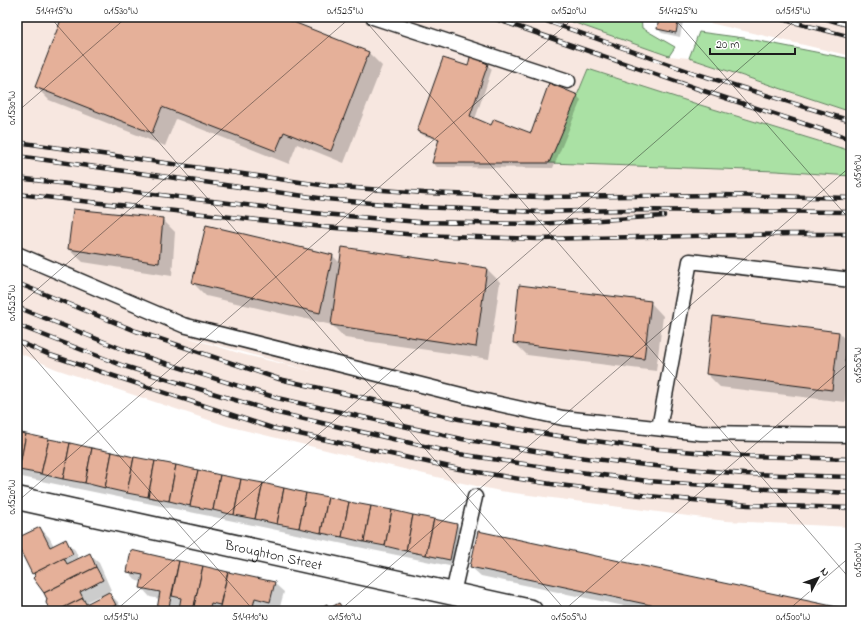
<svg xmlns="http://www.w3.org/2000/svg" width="868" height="628" viewBox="0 0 868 628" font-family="'Indie Flower',sans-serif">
  <rect width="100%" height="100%" fill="#fff"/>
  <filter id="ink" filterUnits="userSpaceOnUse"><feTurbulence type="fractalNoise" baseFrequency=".025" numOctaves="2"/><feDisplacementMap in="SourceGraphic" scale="8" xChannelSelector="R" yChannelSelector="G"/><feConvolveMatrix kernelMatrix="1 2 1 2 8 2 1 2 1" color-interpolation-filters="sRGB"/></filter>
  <g filter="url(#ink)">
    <g fill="#f7e7e0" fill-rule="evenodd">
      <path d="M17,17h541l111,39 20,2 162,54v39l-154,-47 -109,-35 -39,94 227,8 75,5v351l-125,-6 -226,-30 -47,-10 -226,-55 -171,-57 -39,-17zM170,332l141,39 -69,-17z"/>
      <path d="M684,17h167v39z"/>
    </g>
    <g fill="#aae1a4" stroke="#637e60">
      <path d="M558,17h83l1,11 33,19 -6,9z"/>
      <path d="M699,32l45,6 107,21v53l-162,-54z"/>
      <path d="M588,69l109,35 154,47v25l-75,-5 -227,-8z"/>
    </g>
    <g fill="#0003" fill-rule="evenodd">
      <path d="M63,17h215l91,36 13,13 -38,97 -47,-19 -8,20 -113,-45 -11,27 -116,-46 -13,-13z"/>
      <path d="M660,17h18l5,5 -3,15 -18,-4 -4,-4z"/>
      <path d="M483,58l4,5 -1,1 6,5 -17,50 17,7 39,8 46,-38 4,4 -28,68 -116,-1 -4,-4 7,-22 -17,-6 -5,-4 51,-64z"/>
      <path d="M162,219l13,13 -3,44 -89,-14 -14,-13z"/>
      <path d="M333,256l8,8 146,5 13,13 -11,77 -144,-21 -13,-13 -126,-29 -13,-13z"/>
      <path d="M650,302l13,14 -7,55 -129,-16 -13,-13z"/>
      <path d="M851,332v35l-2,-1 -4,36 -125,-15 -13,-13 132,-41 10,10z"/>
      <path d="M17,433l440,92 9,9 -7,34 -442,-92z"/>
      <path d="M40,528l9,9 5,9 12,-5 9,9 4,9 10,-5 10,9 12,27 -3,2 10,10 5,9h-70l-36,-69v-3zM101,595l1,2 -13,6 -1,-2z"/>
      <path d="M132,551l142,32 10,9 -5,18 -15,-3 -1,4h-81l-2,-2 -1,2h-18l-3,-3 2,-9 -10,-2 -9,-10 1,-5 -5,-1 -9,-10z"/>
      <path d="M471,567l380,44h-203l-167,-35z"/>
      <path d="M339,604l7,7h-32l12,-6 4,4z"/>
    </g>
    <g fill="#e5b099" stroke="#1c1c1c">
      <path d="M62,17h219l88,35 -38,99 -47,-19 -8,19 -114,-44 -10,26 -117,-46z"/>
      <path d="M659,17h20l-3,16 -19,-4z"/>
      <path d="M471,53l12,4 -2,4 7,3 -18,52 21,9 3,-6 37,14 18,-50 29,12 -29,68h-117l7,-24 -22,-8 26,-73 25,8z"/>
      <path d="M73,209l90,9 -4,45 -91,-14z"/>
      <path d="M206,225l127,30 -13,58 -128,-30z"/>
      <path d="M342,247l145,21 -11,79 -145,-22z"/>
      <path d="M519,285l132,16 -7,58 -131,-16z"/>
      <path d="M713,316l126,16 -7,58 -126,-16z"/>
      <path d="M850,330l1,1v32l-6,-1z"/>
      <path d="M17,432l9,2 -7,36 -2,-1z"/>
      <path d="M26,434l23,5 -8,35 -22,-4z"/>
      <path d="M49,439l21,4 -7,36 -22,-5z"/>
      <path d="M70,443l22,5 -7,35 -22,-4z"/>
      <path d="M92,448l20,4 -7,36 -20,-5z"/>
      <path d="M112,452l22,5 -7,36 -22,-5z"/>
      <path d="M134,457l21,4 -7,36 -21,-4z"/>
      <path d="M155,461l21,4 -7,36 -21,-4z"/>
      <path d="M176,465l22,5 -8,36 -21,-5z"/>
      <path d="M198,470l22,5 -7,35 -23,-4z"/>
      <path d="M220,475l21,4 -7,36 -21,-5z"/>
      <path d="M241,479l22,4 -8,36 -21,-4z"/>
      <path d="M263,483l21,5 -7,36 -22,-5z"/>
      <path d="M284,488l22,5 -7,35 -22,-4z"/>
      <path d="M306,493l22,4 -7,36 -22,-5z"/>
      <path d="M328,497l21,5 -7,35 -21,-4z"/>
      <path d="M349,502l22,4 -7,36 -22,-5z"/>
      <path d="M371,506l21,4 -7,36 -21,-4z"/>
      <path d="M392,510l21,5 -7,36 -21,-5z"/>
      <path d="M413,515l21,4 -8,36 -20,-4z"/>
      <path d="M434,519l23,5 -7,36 -24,-5z"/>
      <path d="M40,527l10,20 16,-8 7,15 -41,20 -15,-30v-6z"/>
      <path d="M478,531l373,79v1h-172l-209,-44z"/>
      <path d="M131,550l48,11 -11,50 -11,-2 3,-17 -20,-4 3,-13 -16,-3z"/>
      <path d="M90,553l6,14 -52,26 -11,-15 2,-2 -1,-3 30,-15 3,6z"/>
      <path d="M179,561l24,5 -10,45 -14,-2 2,-11 -9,-2z"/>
      <path d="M203,566l25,6 -8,33 -9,-2 -2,8h-16z"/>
      <path d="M96,567l7,13 -23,12 3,6 -26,13h-4l-4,-3 -3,-5 1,-4 -3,-6z"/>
      <path d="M228,572l47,10 -5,20 -15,-4 -3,13h-14l-7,-2v2h-12z"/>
      <path d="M109,592l7,13 -11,6h-48l26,-13 3,6z"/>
      <path d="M339,603l5,8h-15l-1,-2z"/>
      <path d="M327,604l2,7h-16z"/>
      <path d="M116,605l3,6h-14z"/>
      <path d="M370,607l15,3v1h-23z"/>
    </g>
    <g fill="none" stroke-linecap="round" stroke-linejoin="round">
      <defs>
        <g id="service">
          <path d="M373,17l195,64"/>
          <path d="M17,254l166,71 298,75 82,18 138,15 150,2"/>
          <path d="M659,428l31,-167 161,19"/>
          <path d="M453,593l22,-96"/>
        </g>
        <g id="minor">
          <path id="s1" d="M17,498l514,113"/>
        </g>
      </defs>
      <use href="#service" stroke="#1c1c1c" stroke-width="17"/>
      <use href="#minor" stroke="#1c1c1c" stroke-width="25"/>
      <use href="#service" stroke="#fff" stroke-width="14"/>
      <use href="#minor" stroke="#fff" stroke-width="22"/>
      <defs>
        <g id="rail">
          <path d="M490,17l214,74 147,48"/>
          <path d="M535,17l159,56 157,48"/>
          <path d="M774,17l77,20"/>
          <path d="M820,17l31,9"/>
          <path d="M17,142l311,44 96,7 116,4 183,-2 128,3"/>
          <path d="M17,156l309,43 92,8 122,5 81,-2 230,2"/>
          <path d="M17,178l306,36 96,8 118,2 127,-8"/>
          <path d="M17,194l307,33 94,8 119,4 254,-5h60"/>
          <path d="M17,283l119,48 143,48 180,40 93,16 94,13 99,8 106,3"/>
          <path d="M17,307l110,44 150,47 185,41 91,15 92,11 99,9 107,3"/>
          <path d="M17,325l107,41 154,47 181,41 98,15 91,12 97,7 106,5"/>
          <path d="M17,341l33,14 222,73 187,41 92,15 98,12 99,9 103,3"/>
        </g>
      </defs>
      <use href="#rail" stroke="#1c1c1c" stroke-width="4.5"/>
      <use href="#rail" stroke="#fff" stroke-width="3" stroke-dasharray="9" stroke-linecap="butt"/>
    </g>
  </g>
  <path fill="none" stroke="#1c1c1c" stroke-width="1" stroke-opacity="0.45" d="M50,17l516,594M362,17l489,563M673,17l178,204M17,112l110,-95M17,307l334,-290M17,338l237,273M17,502l558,-485M115,611l684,-594M339,611l512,-445M563,611l288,-250M787,611l64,-55"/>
  <g text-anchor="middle" stroke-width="4" stroke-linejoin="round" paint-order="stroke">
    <g font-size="14" fill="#1c1c1c" stroke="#fff">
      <text dy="5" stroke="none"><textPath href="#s1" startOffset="263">Broughton Street</textPath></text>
    </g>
  </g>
  <rect width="868" height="628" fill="none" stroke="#fff" stroke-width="44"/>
  <g transform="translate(818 578) rotate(49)" stroke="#ffffff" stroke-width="3" paint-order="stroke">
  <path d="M0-3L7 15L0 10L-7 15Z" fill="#1c1c1c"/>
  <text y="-6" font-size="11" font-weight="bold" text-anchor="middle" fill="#1c1c1c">N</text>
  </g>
  <path d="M710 48v6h85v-6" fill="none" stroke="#1c1c1c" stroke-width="2"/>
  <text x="716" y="48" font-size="12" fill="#1c1c1c" stroke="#ffffff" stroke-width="3" paint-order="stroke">20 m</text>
  <rect x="22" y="22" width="824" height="584" fill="none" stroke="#1c1c1c" stroke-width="1.5"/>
  <g font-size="10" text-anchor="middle" fill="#1c1c1c">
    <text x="54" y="14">51.4715°N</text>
    <text x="121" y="14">0.1530°W</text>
    <text x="345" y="14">0.1525°W</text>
    <text x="569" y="14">0.1520°W</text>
    <text x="678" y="14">51.4725°N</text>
    <text x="793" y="14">0.1515°W</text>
    <text transform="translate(11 108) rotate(-90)" y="4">0.1530°W</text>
    <text transform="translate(857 171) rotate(-90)" y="4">0.1510°W</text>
    <text transform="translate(11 303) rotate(-90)" y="4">0.1525°W</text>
    <text transform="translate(857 365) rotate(-90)" y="4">0.1505°W</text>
    <text transform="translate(11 497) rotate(-90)" y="4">0.1520°W</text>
    <text transform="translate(857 560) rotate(-90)" y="4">0.1500°W</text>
    <text x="121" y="620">0.1515°W</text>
    <text x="250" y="620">51.4710°N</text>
    <text x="345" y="620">0.1510°W</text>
    <text x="569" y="620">0.1505°W</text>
    <text x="793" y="620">0.1500°W</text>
  </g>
</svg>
